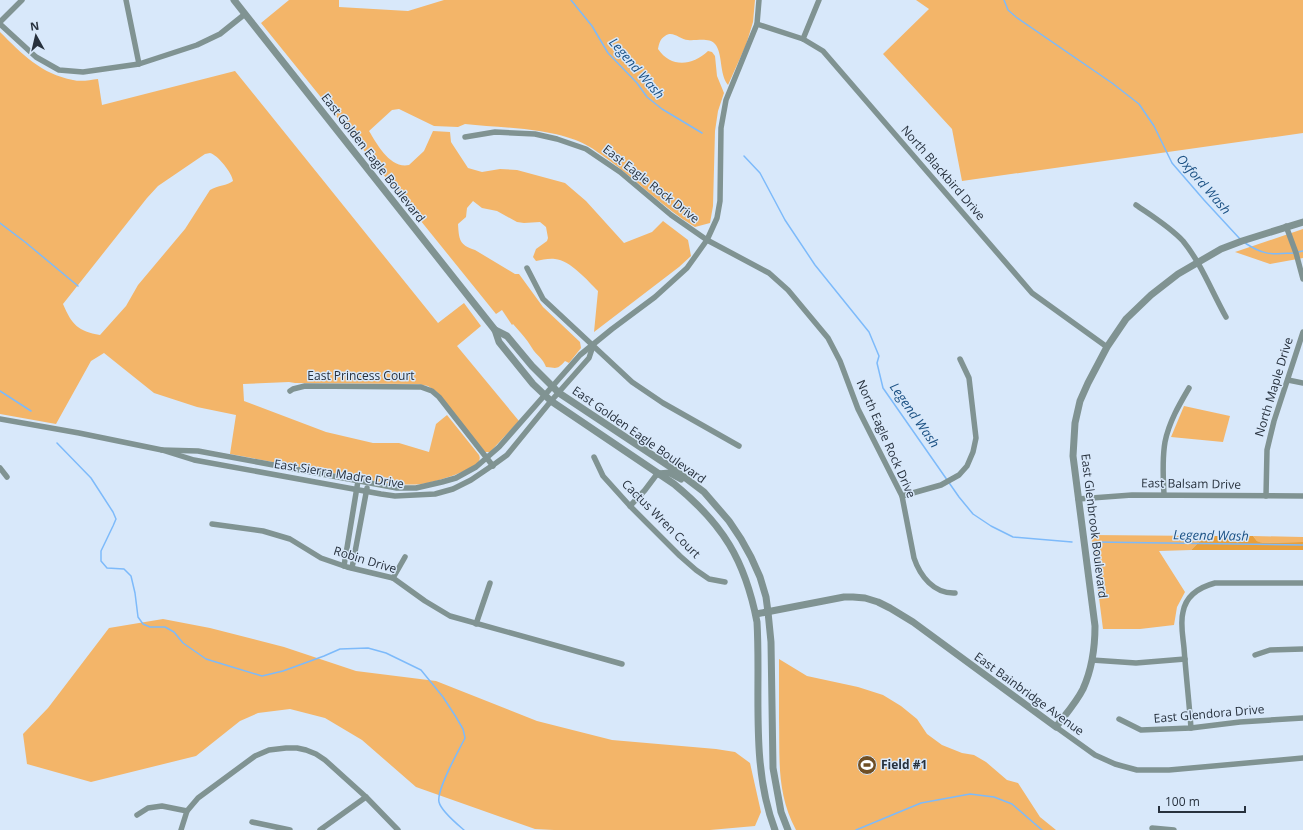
<svg xmlns="http://www.w3.org/2000/svg" width="1303" height="830" viewBox="0 0 1303 830" font-family="'Open Sans',sans-serif">
  <rect width="100%" height="100%" fill="#d8e8fa"/>
  <g fill="#f3b569" fill-rule="evenodd">
    <path d="M289,0h50v7l69,4 36,-11h311l-2,22 -7,23 -18,40c-9,-11 -5,-32 -13,-41 -6,-7 -19,-3 -27,-4 -8,0 -15,-10 -23,-4 -5,3 -6,8 -7,13 13,19 34,17 50,2l4,1 3,4 2,20 7,17 -6,18 -3,20 -2,75 -3,17 -15,4c-32,-19 -58,-47 -89,-69 -6,-4 -12,-9 -18,-12 -31,-18 -86,-18 -123,-22l-7,3 -24,-1 -35,-17 -7,1 -23,21c8,13 21,38 40,34l15,-14 9,-20 17,1 1,10 17,26 14,4 18,-3 17,1 48,13 21,18 38,42 28,-11 11,-11 25,19 3,16 -12,11 -85,65 4,-41c-10,-10 -28,-31 -43,-32 -6,-1 -13,1 -19,2l-3,-4 3,-8 11,-8 1,-3 -2,-11 -6,-5 -16,1 -7,-1 -20,-11 -15,-3 -9,-7 -6,7 -1,9 -8,7c1,15 1,21 17,26l40,24h4l24,33 37,35 1,6 -12,15 -4,-2c-8,9 -8,7 -19,6 -3,-9 -10,-12 -14,-19 -6,-10 -11,-15 -19,-24l-1,1 -10,-15 -6,4 -235,-291z"/>
    <path d="M916,0h387v133l-341,48 -10,-52 -69,-75 46,-45z"/>
    <path d="M0,32c22,22 41,42 73,48 8,2 17,0 25,-1l4,26 133,-34 203,252 26,-20 17,23 -24,20 62,75 -29,31h-5l-48,-60 -9,-6 -10,-2 -123,-1 -6,-1 -46,2 1,17 82,31 47,11h26l30,9 7,-28 11,-9 32,40c1,3 1,3 0,6 -5,9 -41,20 -52,22 -13,3 -27,1 -41,0l-156,-29 6,-39 -39,-8 -43,-14 -50,-40 -13,8 -35,63 -56,-10zM210,153c8,2 22,20 23,28 -6,5 -15,4 -23,9l-25,39 -47,56 -12,21 -26,29c-22,-4 -28,-10 -37,-31l84,-106 11,-12 47,-32z"/>
    <path d="M1303,229v29l-33,6 -35,-12z"/>
    <path d="M1184,406l46,10 -7,26 -52,-5z"/>
    <path d="M1091,535l116,1 -8,6 -8,8 -32,1 26,41 -8,15 -3,18 -34,4h-37z"/>
    <path d="M1253,536l50,1v5l-42,1 -4,-2z"/>
    <path d="M163,619l47,9 74,19 72,24 80,10 101,40 75,19 104,9 19,3 15,11 11,49 -6,14 -45,4h-156l-19,-1 -119,-42 -54,-47 -37,-22 -35,-9 -32,4 -18,8 -44,35 -105,26 -64,-18 -4,-30 25,-26 61,-80z"/>
    <path d="M779,659l28,17 51,11 25,8 18,11 16,13 10,15 15,11 20,8 12,2 12,7 21,18 11,3 22,34 16,13h-260c-20,-38 -16,-71 -17,-112 0,-20 0,-39 0,-59z"/>
  </g>
  <path fill="#e89f3b" d="M1207,536h46l4,5 5,2 40,-1h1v8h-112l8,-8z"/>
  <g fill="none" stroke-linecap="round" stroke-linejoin="round">
    <g stroke="#7dbafa" stroke-width="1.5">
      <path d="M571,0l21,26 16,27 29,30 10,14 15,12 40,24"/>
      <path d="M1004,0l4,10 8,7 96,66 27,21 15,22 18,37 32,37 36,39"/>
      <path d="M744,156l16,17 25,47 30,45 54,67 10,24 -2,7 6,25 76,109 14,17 18,12 22,11 59,5"/>
      <path d="M0,223l25,19 53,44"/>
      <path d="M1245,243c20,13 26,11 49,10"/>
      <path d="M1298,252l5,-1"/>
      <path d="M0,391l31,20"/>
      <path d="M57,443l34,35 22,34 3,7 -3,7 -12,25v10l6,7 17,1 7,7 4,17 3,24 5,7 7,3h15l9,5 9,11 23,16 56,17 21,-5 41,-15 16,-7 28,-1 18,5 35,17 22,27 13,20 7,12 2,9c-6,12 -29,52 -26,64 2,9 18,22 25,28"/>
      <path d="M1095,542l208,3"/>
      <path d="M856,830l65,-27 49,-9 24,3 18,7 30,26"/>
    </g>
    <g stroke="#809392" stroke-width="5.5">
      <path d="M126,0l13,64"/>
      <path d="M0,22l22,-22"/>
      <path d="M0,24l36,33 23,13 24,2 56,-8 58,-19 23,-11 25,-20"/>
      <path d="M757,24l46,15 20,12 209,242 75,54"/>
      <path d="M803,39l16,-39"/>
      <path d="M465,137l30,-5 40,2 22,5 29,10 34,23 51,43 36,25 62,33 19,17 40,48 12,23 18,48 44,87 12,62c6,18 20,36 41,35"/>
      <path d="M1136,205c16,11 34,22 47,36 18,22 29,51 43,76"/>
      <path d="M1286,226l10,27 7,26"/>
      <path d="M527,268l16,31 89,83 31,21 76,43"/>
      <path d="M1288,380l15,3"/>
      <path d="M290,391l3,-2 12,-3 116,1 11,4 7,6 54,69"/>
      <path d="M0,419l79,14 83,17 32,10 187,34 14,2 40,-2 18,-5 18,-9 25,-17 11,-8 44,-54 38,-43 4,-12"/>
      <path d="M162,450l36,1 199,37h19l26,-6 14,-4 20,-11 23,-20 81,-92 32,-26 43,-32 32,-29 20,-28 10,-22 3,-17 1,-73 5,-28 31,-76 2,-24"/>
      <path d="M594,457l9,19 27,30 50,50 16,14 13,9 16,3"/>
      <path d="M0,468l7,9"/>
      <path d="M1164,494c-1,-17 -2,-35 1,-52 4,-20 14,-37 24,-54"/>
      <path d="M902,496l39,-11 18,-10 8,-9 6,-14 3,-14 -7,-60 -9,-19"/>
      <path d="M1266,496l1,-46 7,-29 29,-89"/>
      <path d="M1078,499l54,-4 171,1"/>
      <path d="M630,506l15,-16 12,-16"/>
      <path d="M212,524l51,7 27,8 31,19 26,9 46,11 32,23 25,15 172,48"/>
      <path d="M344,566l14,-85"/>
      <path d="M352,568l15,-80"/>
      <path d="M393,578l12,-21"/>
      <path d="M476,624l14,-41"/>
      <path d="M1255,655l15,-5 33,-1"/>
      <path d="M1092,660l44,3 49,-4"/>
      <path d="M1119,719l22,11 50,-2 49,-6 63,-4"/>
      <path d="M1056,727l39,28 20,9 22,6h32l134,-12"/>
      <path d="M1191,728c-2,-27 -5,-53 -7,-80 -1,-11 -4,-25 -1,-36 3,-17 17,-25 32,-29h88"/>
      <path d="M137,815l11,-7 14,-2 25,5"/>
      <path d="M252,822l38,8"/>
      <path d="M1152,828l22,2"/>
      <path d="M181,830l6,-19 11,-13 57,-42 14,-6 17,-2h11l9,2 10,4 9,6 41,37 32,33"/>
      <path d="M320,830l46,-33"/>
    </g>
    <g stroke="#809392" stroke-width="7">
      <path d="M234,0l261,330 4,12 34,42 18,17 123,83c49,40 71,76 83,138 4,68 -7,143 18,208"/>
      <path d="M495,330l12,6 25,30 27,27 116,77 29,22 25,29 12,18 10,18 9,20 6,20 2,15 3,30 2,126 8,44 7,18"/>
      <path d="M657,474l13,-1 11,6"/>
      <path d="M756,614l88,-17h9l12,1 13,4 12,6 23,14 143,105c9,-12 20,-24 27,-38 9,-20 12,-42 12,-63l-22,-170 2,-33 5,-22 8,-18 19,-36 19,-28 25,-24 27,-21 43,-25 21,-8 61,-19"/>
    </g>
  </g>
  <defs>
    <symbol id="stadium-disc" viewBox="-11 -11 22 22"><circle r="9.5" fill="#6f4f25" stroke="#d8e8fa"/><path d="M0-5a6.5 5 0 1 0 0 10a6.5 5 0 1 0 0-10ZM-3.5-1.8h7v3.6h-7Z" fill="#fff"/></symbol>
  </defs>
  <g fill-rule="evenodd">
    <use href="#stadium-disc" x="856" y="754" width="22" height="22"/>
  </g>
  <g text-anchor="middle" stroke-width="3" stroke-linejoin="round" paint-order="stroke">
    <g font-size="12" fill="#27313d" stroke="#d8e8fa">
      <text transform="translate(373 158) rotate(52)" y="4">East Golden Eagle Boulevard</text>
      <text transform="translate(943 173) rotate(49)" y="4">North Blackbird Drive</text>
      <text transform="translate(651 184) rotate(38)" y="4">East Eagle Rock Drive</text>
      <text x="361" y="380">East Princess Court</text>
      <text transform="translate(1274 387) rotate(-73)" y="4">North Maple Drive</text>
      <text transform="translate(639 435) rotate(35)" y="4">East Golden Eagle Boulevard</text>
      <text transform="translate(886 439) rotate(66)" y="4">North Eagle Rock Drive</text>
      <text transform="translate(339 474) rotate(9)" y="4">East Sierra Madre Drive</text>
      <text transform="translate(1191 484) rotate(1)" y="4">East Balsam Drive</text>
      <text transform="translate(661 519) rotate(45)" y="4">Cactus Wren Court</text>
      <text transform="translate(1094 526) rotate(83)" y="4">East Glenbrook Boulevard</text>
      <text transform="translate(365 560) rotate(17)" y="4">Robin Drive</text>
      <text transform="translate(1029 694) rotate(36)" y="4">East Bainbridge Avenue</text>
      <text transform="translate(1209 714) rotate(-5)" y="4">East Glendora Drive</text>
    </g>
    <g font-size="12" font-weight="bold" fill="#27313d" stroke="#d8e8fa" text-anchor="start">
      <text x="881" y="769">Field #1</text>
    </g>
    <g font-size="13" font-style="italic" fill="#1b5184" stroke="#d8e8fa">
      <text transform="translate(637 68) rotate(49)" y="5">Legend Wash</text>
      <text transform="translate(1204 184) rotate(49)" y="5">Oxford Wash</text>
      <text transform="translate(915 415) rotate(55)" y="5">Legend Wash</text>
      <text transform="translate(1211 535) rotate(1)" y="5">Legend Wash</text>
    </g>
  </g>
  <g transform="translate(36 36) rotate(352)" stroke="#d8e8fa" stroke-width="3" paint-order="stroke">
  <path d="M0-3L7 15L0 10L-7 15Z" fill="#27313d"/>
  <text y="-6" font-size="11" font-weight="bold" text-anchor="middle" fill="#27313d">N</text>
  </g>
  <path d="M1159 806v6h86v-6" fill="none" stroke="#27313d" stroke-width="2"/>
  <text x="1165" y="806" font-size="12" fill="#27313d" stroke="#d8e8fa" stroke-width="3" paint-order="stroke">100 m</text>
</svg>
